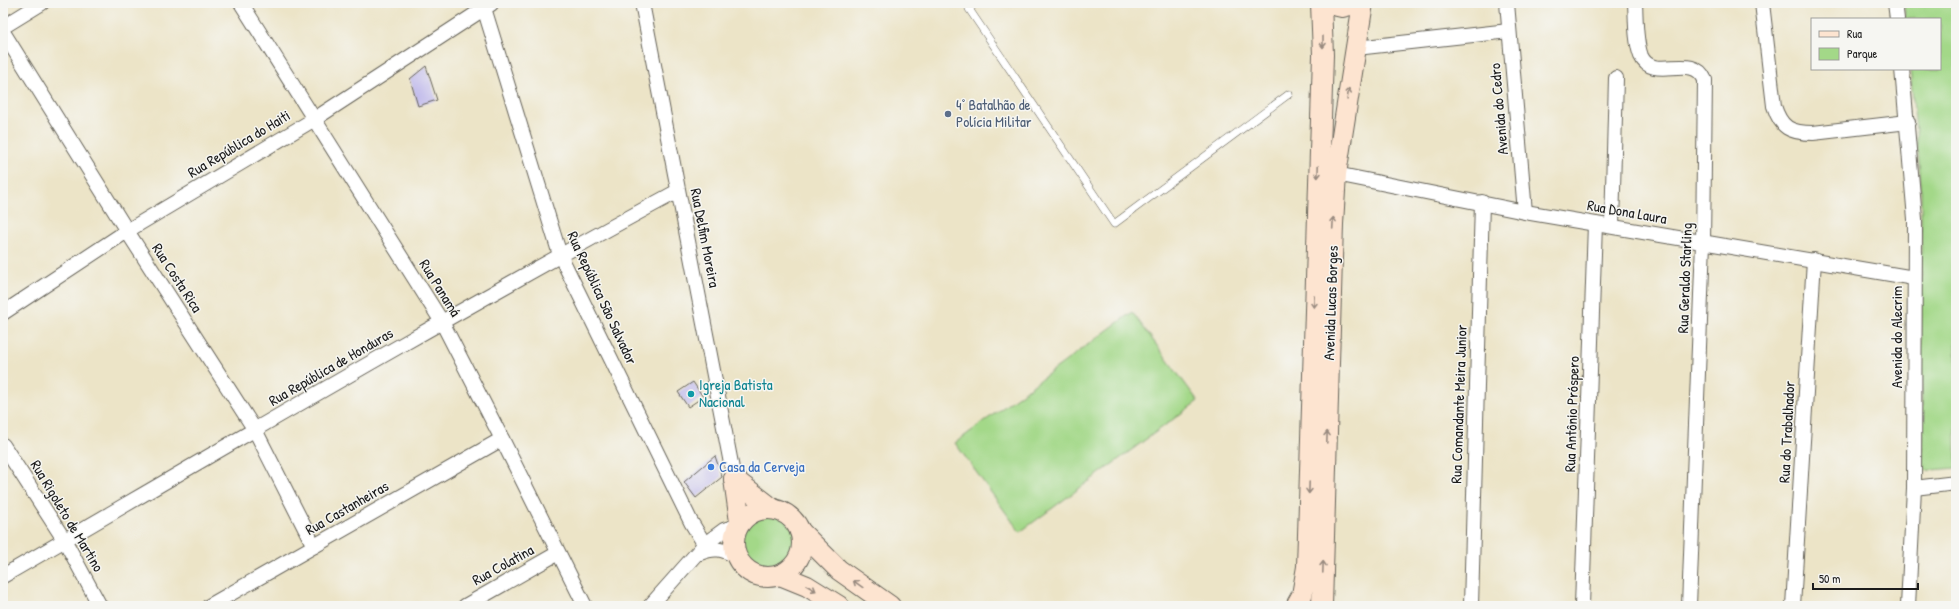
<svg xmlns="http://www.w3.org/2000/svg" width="1959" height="609" viewBox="0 0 1959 609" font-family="'Patrick Hand',sans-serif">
  <rect width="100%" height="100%" fill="#f6f6f2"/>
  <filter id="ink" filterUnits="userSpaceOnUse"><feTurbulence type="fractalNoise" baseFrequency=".025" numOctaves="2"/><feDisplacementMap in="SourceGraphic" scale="8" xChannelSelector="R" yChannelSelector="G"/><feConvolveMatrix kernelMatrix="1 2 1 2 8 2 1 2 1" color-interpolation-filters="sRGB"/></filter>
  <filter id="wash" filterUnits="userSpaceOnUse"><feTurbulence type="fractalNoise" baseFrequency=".012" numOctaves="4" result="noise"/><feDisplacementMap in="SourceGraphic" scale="16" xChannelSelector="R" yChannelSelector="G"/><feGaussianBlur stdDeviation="0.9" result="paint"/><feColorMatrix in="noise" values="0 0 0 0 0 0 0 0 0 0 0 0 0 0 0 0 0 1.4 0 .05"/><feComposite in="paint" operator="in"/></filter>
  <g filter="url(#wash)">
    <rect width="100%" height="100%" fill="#ece4c7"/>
    <g fill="#a3d888" stroke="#607a52">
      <path d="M1904,3h52v465l-34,3 -1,-287 -11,-115h30v-50h-35z"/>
      <path d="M1132,312l66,89 -178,131 -65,-89z"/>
      <circle cx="768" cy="542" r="29"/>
    </g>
    <g id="blocks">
      <g fill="#c0b9eb">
        <path d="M426,66l11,34 -19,6 -8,-27z"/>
        <path d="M693,382l10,15 -15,10 -10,-15z"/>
        <path d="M715,456l7,21 -26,21 -12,-16z"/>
      </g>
    </g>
  </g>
  <g filter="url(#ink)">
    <use href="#blocks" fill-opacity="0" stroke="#656258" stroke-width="1"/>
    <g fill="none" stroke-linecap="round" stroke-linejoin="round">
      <defs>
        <path id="lane" d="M976,3l-7,6 145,215 175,-130"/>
        <g id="street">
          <path d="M241,3l201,319 60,117 83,167"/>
          <path d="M642,3l92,476"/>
          <path d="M1507,3l18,209"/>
          <path d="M1635,3c1,16 0,37 6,53 12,27 52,-5 64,24l-2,163 -14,363"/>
          <path d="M1762,3l12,103c7,22 16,27 39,27l95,-11"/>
          <path d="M1895,3l2,16"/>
          <path d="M484,8l76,247 131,267 17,28"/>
          <path d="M3,27l39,-24"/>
          <path d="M3,32l124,199 128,199 59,116"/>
          <path d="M1356,48l153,-17"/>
          <path d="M1902,69l13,150 -1,269 -6,118"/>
          <path d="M1336,174l189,38 389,66"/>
          <path d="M1612,226l4,-148"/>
          <path d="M3,313l124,-82 186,-111 178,-116"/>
          <path d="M3,445l62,96 35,65"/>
          <path d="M1914,488l42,-5"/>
          <path d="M700,553c15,-6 22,-4 36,3"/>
          <path d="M3,576c224,-130 447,-262 675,-385"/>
          <path d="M209,606l293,-167"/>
          <path d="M465,606l93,-53"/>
          <path d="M650,606l55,-62 19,-14 13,-4"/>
          <path d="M1471,606l11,-404"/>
          <path d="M1582,606l13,-382"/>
          <path d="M1793,606l21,-346"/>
        </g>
        <g id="secondary">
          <path d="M1325,3l17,4 17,-4"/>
          <path d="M734,479l39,30"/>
          <path d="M734,479l6,43"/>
          <circle cx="768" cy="543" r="34"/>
          <path d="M800,531l39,39 51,36"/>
          <path d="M780,575l27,11 32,20"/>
          <path d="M1296,606l6,-11 5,-28 16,-512 -2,-52"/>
          <path d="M1322,606l11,-382 3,-50 27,-171"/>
        </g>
      </defs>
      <use href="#lane" stroke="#656258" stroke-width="8"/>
      <use href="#street" stroke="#656258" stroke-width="16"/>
      <use href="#secondary" stroke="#656258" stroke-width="22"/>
      <use href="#lane" stroke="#fff" stroke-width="7"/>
      <use href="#street" stroke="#fff" stroke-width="14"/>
      <use href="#secondary" stroke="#fde4d0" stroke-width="20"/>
    </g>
    <defs><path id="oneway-shaft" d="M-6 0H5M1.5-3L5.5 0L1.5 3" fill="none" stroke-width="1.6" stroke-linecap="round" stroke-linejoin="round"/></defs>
    <g stroke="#988a7f">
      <use href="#oneway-shaft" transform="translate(1323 42) rotate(90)"/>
      <use href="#oneway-shaft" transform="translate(1348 94) rotate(-81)"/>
      <use href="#oneway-shaft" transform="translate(1318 172) rotate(92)"/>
      <use href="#oneway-shaft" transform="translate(1333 223) rotate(-87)"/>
      <use href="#oneway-shaft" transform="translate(1314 302) rotate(92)"/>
      <use href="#oneway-shaft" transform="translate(1327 437) rotate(-88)"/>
      <use href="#oneway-shaft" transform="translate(1309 488) rotate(92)"/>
      <use href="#oneway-shaft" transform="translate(1323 567) rotate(-88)"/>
      <use href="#oneway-shaft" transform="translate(858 584) rotate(-144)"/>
      <use href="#oneway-shaft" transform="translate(811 588) rotate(30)"/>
    </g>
  </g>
  <circle fill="#5c6f8a" stroke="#f6f6f2" stroke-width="1.5" cx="948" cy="114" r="4"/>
  <circle fill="#0f9aa8" stroke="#f6f6f2" stroke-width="1.5" cx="691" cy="394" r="4"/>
  <circle fill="#3f7fe0" stroke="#f6f6f2" stroke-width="1.5" cx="711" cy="467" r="4"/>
  <g text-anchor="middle" stroke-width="3" stroke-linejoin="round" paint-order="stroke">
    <g font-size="15" fill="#4e5e75" stroke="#f6f6f2" text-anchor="start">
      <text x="956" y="110">4° Batalhão de<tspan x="956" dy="17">Polícia Militar</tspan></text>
    </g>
    <g font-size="15" fill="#1c1c1c" stroke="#f6f6f2">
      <text transform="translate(1499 109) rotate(-95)" y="5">Avenida do Cedro</text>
      <text transform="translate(239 144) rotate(-31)" y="5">Rua República do Haiti</text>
      <text transform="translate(1627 212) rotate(10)" y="5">Rua Dona Laura</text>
      <text transform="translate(705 238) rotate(79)" y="5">Rua Delfim Moreira</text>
      <text transform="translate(177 278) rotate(57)" y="5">Rua Costa Rica</text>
      <text transform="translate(1685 278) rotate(-88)" y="5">Rua Geraldo Starling</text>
      <text transform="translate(440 288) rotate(58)" y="5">Rua Panamá</text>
      <text transform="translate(602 298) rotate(65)" y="5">Rua República São Salvador</text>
      <text transform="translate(1331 303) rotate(-88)" y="5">Avenida Lucas Borges</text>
      <text transform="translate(1897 337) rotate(-90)" y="5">Avenida do Alecrim</text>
      <text transform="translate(331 367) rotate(-30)" y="5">Rua República de Honduras</text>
      <text transform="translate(1459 404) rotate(-88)" y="5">Rua Comandante Meira Junior</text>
      <text transform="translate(1572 414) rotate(-88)" y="5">Rua Antônio Próspero</text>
      <text transform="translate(1787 432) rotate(-87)" y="5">Rua do Trabalhador</text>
      <text transform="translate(347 508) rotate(-30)" y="5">Rua Castanheiras</text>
      <text transform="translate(67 516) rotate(59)" y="5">Rua Rigoleto de Martino</text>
      <text transform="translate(503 565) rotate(-29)" y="5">Rua Colatina</text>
    </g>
    <g font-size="15" fill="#0d838f" stroke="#f6f6f2" text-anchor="start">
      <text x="699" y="390">Igreja Batista<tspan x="699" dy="17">Nacional</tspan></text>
    </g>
    <g font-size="15" fill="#366cbe" stroke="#f6f6f2" text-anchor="start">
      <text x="719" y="472">Casa da Cerveja</text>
    </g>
  </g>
  <rect width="1959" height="609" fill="none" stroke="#f6f6f2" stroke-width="16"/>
  <rect x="1811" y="18" width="130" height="52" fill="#f6f6f2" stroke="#9f9f9c"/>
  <rect x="1819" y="31" width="20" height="6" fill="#fde4d0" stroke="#9f9f9c"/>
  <text x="1847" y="38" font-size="12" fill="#1c1c1c">Rua</text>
  <rect x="1819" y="48" width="20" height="12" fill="#a3d888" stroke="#9f9f9c"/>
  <text x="1847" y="58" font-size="12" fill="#1c1c1c">Parque</text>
  <path d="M1813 583v6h105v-6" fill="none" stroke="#1c1c1c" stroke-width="2"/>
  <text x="1819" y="583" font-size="12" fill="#1c1c1c" stroke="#f6f6f2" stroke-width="3" paint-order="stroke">50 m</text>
</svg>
